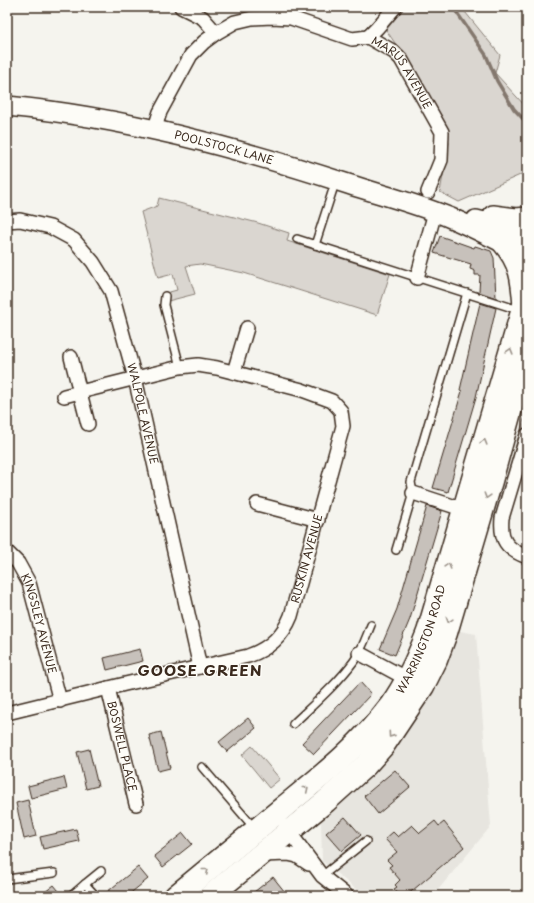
<svg xmlns="http://www.w3.org/2000/svg" width="534" height="903" viewBox="0 0 534 903" font-family="'Playpen Sans',sans-serif">
  <rect width="100%" height="100%" fill="#f5f4ee"/>
  <filter id="ink" filterUnits="userSpaceOnUse"><feTurbulence type="fractalNoise" baseFrequency=".025" numOctaves="2"/><feDisplacementMap in="SourceGraphic" scale="8" xChannelSelector="R" yChannelSelector="G"/><feConvolveMatrix kernelMatrix="1 2 1 2 8 2 1 2 1" color-interpolation-filters="sRGB"/></filter>
  <g filter="url(#ink)">
    <path fill="#e7e5df" d="M460,631l16,3 15,192 -58,70h-69l-42,-35 -1,-42 38,-34 49,-54z"/>
    <g fill="#dad6d0" stroke="#8a8077">
      <path d="M405,7h56l39,48 -5,18 32,35v64l-68,30 -19,-10 9,-49 -12,-33 -31,-51 -20,-29z"/>
      <path d="M159,198l99,25 31,10 -2,8 103,33 -13,41 -133,-42 -44,-9 -14,2 9,28 -31,8 -2,-8 15,-4 -4,-16 -15,4 -17,-66 16,-6z"/>
      <path d="M527,410v8l-31,103h-1l22,-80z"/>
      <path d="M252,746l28,33 -11,9 -27,-33z"/>
    </g>
    <g fill="none" stroke-linecap="round" stroke-linejoin="round">
      <path stroke="#84786e" stroke-width="3.5" d="M453,7l33,48 11,26 17,28 13,14"/>
    </g>
    <g fill="#c7c1bb" stroke="#3b2a1e">
      <path d="M440,236l34,12 1,-2 16,5 3,7 2,40 -17,-6 1,-17h-5v-4l-5,-2 1,-5 -37,-11z"/>
      <path d="M480,303l16,5 -20,89 -28,95 -15,-4 29,-97 -2,-1z"/>
      <path d="M427,506l15,5 -32,108 -15,36 -15,-6 17,-40z"/>
      <path d="M140,649l3,12 -36,9 -3,-12z"/>
      <path d="M360,682l11,12 -57,60 -12,-11z"/>
      <path d="M248,718l8,10 -29,24 -8,-10z"/>
      <path d="M161,732l9,36 -12,3 -9,-36z"/>
      <path d="M89,749l9,37 -12,3 -9,-37z"/>
      <path d="M395,770l15,17 -32,27 -14,-18z"/>
      <path d="M64,777l3,12 -36,9 -3,-12z"/>
      <path d="M28,800l8,36 -12,3 -8,-36z"/>
      <path d="M345,817l16,18 -19,16 -16,-18z"/>
      <path d="M435,821l4,5 5,-4 20,25 -58,49h-6l-6,-7 3,-2 -2,-2 5,-5 -11,-13 3,-2 -5,-5 10,-8 -12,-13 8,-7 5,5 14,-12 8,8z"/>
      <path d="M76,829l3,12 -36,8 -3,-12z"/>
      <path d="M183,833l9,11 -29,23 -9,-11z"/>
      <path d="M138,867l10,12 -21,17h-25z"/>
      <path d="M273,877l12,15 -6,4h-30z"/>
      <path d="M54,885l9,11h-23z"/>
    </g>
    <g fill="none" stroke-linecap="round" stroke-linejoin="round">
      <defs>
        <g id="lane">
          <path d="M297,239l222,71"/>
          <path d="M315,245l21,-65"/>
          <path d="M165,296l-1,9 16,62"/>
          <path d="M396,550l17,-57 -2,-11 56,-189"/>
          <path d="M293,724c21,-20 44,-40 61,-63 8,-11 12,-24 17,-36"/>
          <path d="M202,767l53,62"/>
          <path d="M322,876l44,-35"/>
          <path d="M7,879l47,-6"/>
          <path d="M85,884l16,-13"/>
          <path d="M71,896l14,-12 11,12"/>
        </g>
        <g id="street">
          <path d="M181,7l22,11 13,15"/>
          <path d="M368,37l9,-9 18,-21"/>
          <path id="s1" d="M154,131l6,-19 31,-57 13,-13 12,-9 19,-11 17,-4 20,-1 19,1 61,21 16,-2 26,15 7,7 41,73 -1,28 -13,32"/>
          <path id="s2" d="M7,221l13,-1 30,7 24,13 19,22 18,29 24,87 65,289"/>
          <path d="M417,278l18,-66"/>
          <path d="M71,357l17,67"/>
          <path d="M234,372l13,-44"/>
          <path d="M527,435l-25,83c-2,22 4,31 25,39"/>
          <path d="M413,493l52,17"/>
          <path d="M257,504l61,16"/>
          <path id="s3" d="M7,552l11,11 11,20 31,118"/>
          <path d="M359,653l48,26"/>
          <path id="s4" d="M108,688l28,116"/>
          <path id="s5" d="M7,713l118,-29 123,-28c21,-7 35,-20 43,-40l52,-190 -2,-15 -9,-10 -30,-11 -85,-22 -19,-3 -18,2 -116,29"/>
          <path d="M285,826l37,50 25,20"/>
          <path d="M262,855l26,-1 9,2 12,8"/>
        </g>
        <g id="secondary">
          <path id="s6" d="M7,106c116,11 230,42 341,78 34,11 70,20 103,34 26,11 51,24 76,37"/>
          <path d="M493,215l23,3 11,-1"/>
          <path d="M476,220l37,9 14,5"/>
          <path d="M502,243c18,21 19,37 21,63"/>
        </g>
        <g id="highway">
          <path id="s7" d="M176,896c36,-30 72,-59 108,-89 38,-31 77,-62 107,-102 16,-22 27,-47 37,-73l99,-337"/>
          <path d="M210,896l116,-95 40,-36 17,-19 40,-60 13,-26 10,-27 45,-152 36,-131"/>
        </g>
      </defs>
      <use href="#lane" stroke="#3b2a1e" stroke-width="10"/>
      <use href="#street" stroke="#3b2a1e" stroke-width="16"/>
      <use href="#secondary" stroke="#3b2a1e" stroke-width="22"/>
      <use href="#highway" stroke="#3b2a1e" stroke-width="25"/>
      <use href="#lane" stroke="#fdfcf7" stroke-width="7"/>
      <use href="#street" stroke="#fdfcf7" stroke-width="13"/>
      <use href="#secondary" stroke="#fdfcf7" stroke-width="19"/>
      <use href="#highway" stroke="#fdfcf7" stroke-width="22"/>
    </g>
    <defs><path id="oneway-chevron" d="M-2-3.5L2.5 0L-2 3.5" fill="none" stroke-width="1.6" stroke-linecap="round" stroke-linejoin="round"/></defs>
    <g stroke="#9c938a">
      <use href="#oneway-chevron" transform="translate(510 351) rotate(-74)"/>
      <use href="#oneway-chevron" transform="translate(484 442) rotate(-74)"/>
      <use href="#oneway-chevron" transform="translate(487 496) rotate(107)"/>
      <use href="#oneway-chevron" transform="translate(448 566) rotate(-73)"/>
      <use href="#oneway-chevron" transform="translate(449 620) rotate(107)"/>
      <use href="#oneway-chevron" transform="translate(391 735) rotate(125)"/>
      <use href="#oneway-chevron" transform="translate(306 789) rotate(-39)"/>
      <use href="#oneway-chevron" transform="translate(206 871) rotate(-39)"/>
    </g>
  </g>
  <g text-anchor="middle" stroke-width="3" stroke-linejoin="round" paint-order="stroke">
    <g font-size="11" fill="#3b2a1e" stroke="#fdfcf7">
      <text dy="4" stroke="none"><textPath href="#s1" startOffset="328">MARUS AVENUE</textPath></text>
      <text dy="4" stroke="none"><textPath href="#s6" startOffset="221">POOLSTOCK LANE</textPath></text>
      <text dy="4" stroke="none"><textPath href="#s2" startOffset="261">WALPOLE AVENUE</textPath></text>
      <text dy="4" stroke="none"><textPath href="#s5" startOffset="368">RUSKIN AVENUE</textPath></text>
      <text dy="4" stroke="none"><textPath href="#s3" startOffset="80">KINGSLEY AVENUE</textPath></text>
      <text dy="4" stroke="none"><textPath href="#s7" startOffset="361">WARRINGTON ROAD</textPath></text>
      <text dy="4" stroke="none"><textPath href="#s4" startOffset="60">BOSWELL PLACE</textPath></text>
    </g>
    <g font-size="15" font-weight="bold" letter-spacing="1" fill="#3b2a1e" stroke="#fdfcf7">
      <text x="200" y="676">GOOSE GREEN</text>
    </g>
  </g>
  <rect width="534" height="903" fill="none" stroke="#fdfcf7" stroke-width="24"/>
  <rect x="12" y="12" width="510" height="879" fill="none" stroke="#3b2a1e" stroke-width="1.5" filter="url(#ink)"/>
</svg>
